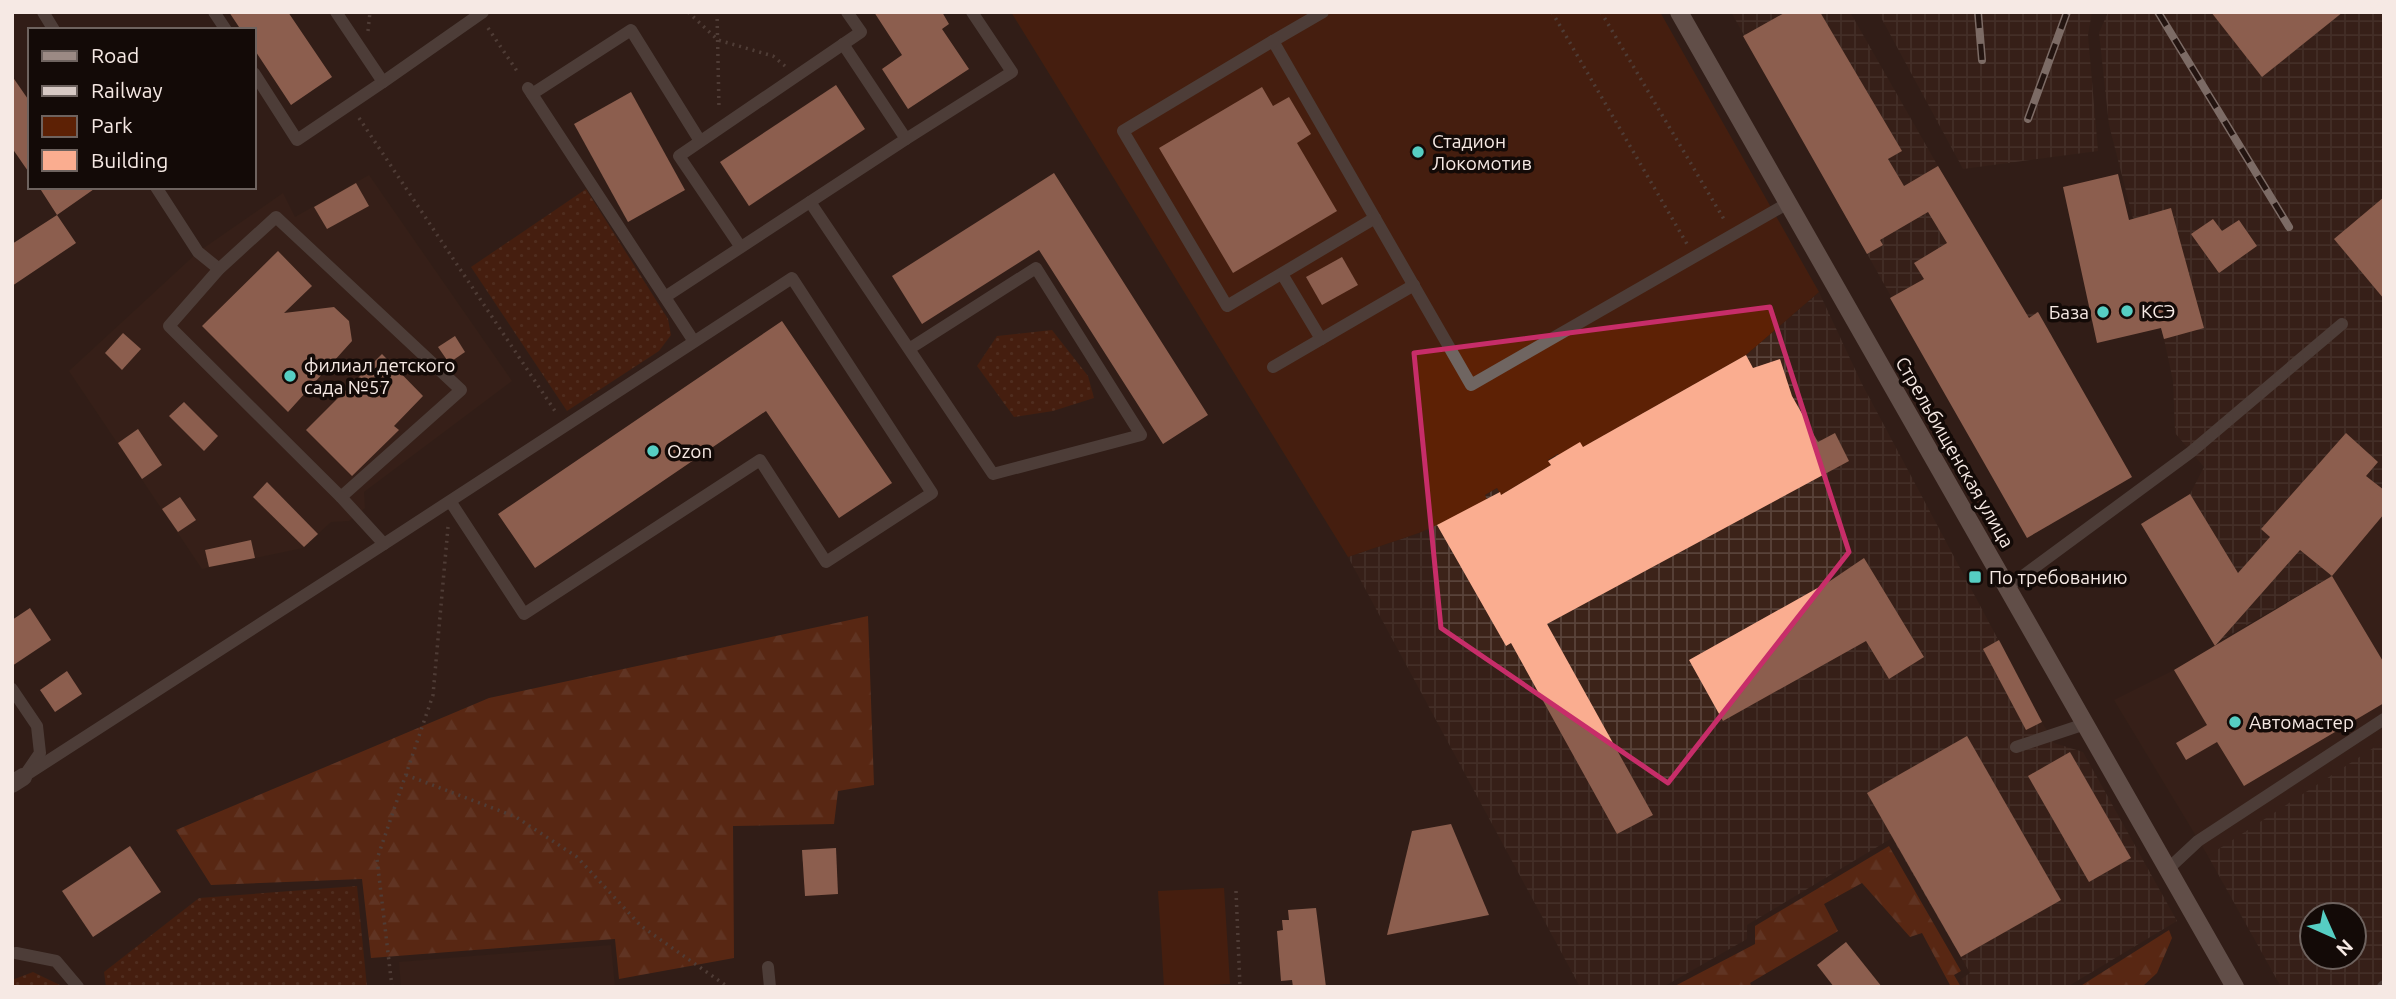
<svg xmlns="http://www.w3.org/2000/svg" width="2396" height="999" viewBox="0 0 2396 999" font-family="Ubuntu,sans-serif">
  <defs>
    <pattern id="industrial-grid" width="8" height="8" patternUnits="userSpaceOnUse" patternTransform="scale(1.75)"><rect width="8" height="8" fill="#3c2319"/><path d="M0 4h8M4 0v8" fill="none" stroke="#59433a"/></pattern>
    <pattern id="green-dots" width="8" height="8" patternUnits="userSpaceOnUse" patternTransform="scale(1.75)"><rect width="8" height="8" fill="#5d2105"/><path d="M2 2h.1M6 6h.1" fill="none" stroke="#754129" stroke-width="1.8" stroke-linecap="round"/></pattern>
    <pattern id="forest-firs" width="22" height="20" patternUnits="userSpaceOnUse" patternTransform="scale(1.75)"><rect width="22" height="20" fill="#88340e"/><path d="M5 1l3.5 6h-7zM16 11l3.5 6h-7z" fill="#995131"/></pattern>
  </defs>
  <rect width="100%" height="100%" fill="#311e17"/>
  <g fill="#3c2319">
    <path d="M369,175l143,206 -148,111 1,16 -16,13 -18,1 -28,26 -101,21 -133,-198 129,-119 85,-59 12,24z"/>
    <path d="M2370,479l14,11v265l-176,101 -94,-156 60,-30 157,-93 -24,-21z"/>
    <path d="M611,945l4,42h-214l-2,-25z"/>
  </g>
  <g fill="url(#industrial-grid)" fill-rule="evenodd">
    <path d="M1731,12h119l105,184 39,123 44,-7 94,165 -105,61z"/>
    <path d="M1878,12h214l-4,23 10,116 -135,18z"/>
    <path d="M2108,12h276v478l-14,-11 -63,76 25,21 -118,68 -73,-120 49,-30 14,-27 -29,-34 -2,-52 -9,-42 -55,-214 -10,-92z"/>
    <path d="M1819,292l42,90 181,340 12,21 29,9 94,169 -110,66h-101l-5,-8 9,-6 -78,-135 -145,87v14l-84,48h-83l-232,-430 71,-24 78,-45 5,6 49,-28 -3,-6 11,-6 2,5 185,-104z"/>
    <path d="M2384,741v246h-103l-73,-131zM2312,915h42v42h-42z"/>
  </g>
  <g fill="url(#green-dots)">
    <path d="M586,189l82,130 3,16 -12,16 -92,60 -96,-144z"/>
    <path d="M1052,330l36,46 6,22 -41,13 -39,6 -37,-51 20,-30z"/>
    <path d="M357,886l10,101h-261l-2,-15 95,-74z"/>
    <path d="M33,972l31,15h-52v-7z"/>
  </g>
  <g fill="url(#forest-firs)">
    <path d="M868,616l6,169 -36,6 -4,33 -101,2 1,132 -115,21 -4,-40 -244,19 -9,-79 -151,6 -35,-55 313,-132z"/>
    <path d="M1889,846l72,125 -7,4 7,12h-10l-29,-54 -12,4 -48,-54 -38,21 14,27 -88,52 2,4h-79l82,-43v-18z"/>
    <path d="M2169,930l3,8 -15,35 -15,14h-63z"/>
  </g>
  <g fill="#5d2105">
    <path d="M1011,12h649l159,280 -73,63 -184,104 -4,-5 -10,6 3,5 -50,30 -4,-7 -12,7 3,7 -69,31 -71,24z"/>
    <path d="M1224,888l6,96 -66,3 -6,-96z"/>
  </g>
  <g fill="#faad90">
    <path d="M229,12h59l44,65 -41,28 -37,-56v-19h-13z"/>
    <path d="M874,12h68l7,12 -7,5 27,40 -61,40 -26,-40 20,-14z"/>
    <path d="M1786,12h34l82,139 -14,8 16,27 34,-20 91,152 9,-6 94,165 -105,61 -137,-240 34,-19 -10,-16 33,-20 -19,-31 -48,28 3,5 -16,9 -124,-218z"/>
    <path d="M2211,12h132l-81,65z"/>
    <path d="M12,76l18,26v72l-18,-26z"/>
    <path d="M836,85l29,44 -116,77 -29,-44z"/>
    <path d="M1262,87l11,19 16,-9 22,37 -14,9 40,68 -104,62 -74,-125z"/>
    <path d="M631,92l54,98 -57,32 -54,-98z"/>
    <path d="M1054,173l154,242 -45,29 -124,-194 -117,74 -30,-48z"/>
    <path d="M2118,174l11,46 42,-12 33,120 -40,11 -3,-11 -64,15 -34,-156z"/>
    <path d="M356,183l13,23 -42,23 -13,-22z"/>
    <path d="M39,187h58l-40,28 19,28 -64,43v-42l45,-29z"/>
    <path d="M2384,197v102l-50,-60z"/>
    <path d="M2213,219l9,12 17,-11 18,26 -38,27 -28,-39z"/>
    <path d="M278,251l34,35 -28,27 50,-6 15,14 3,20 -64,71 -86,-86z"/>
    <path d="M1342,257l16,28 -36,20 -16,-28z"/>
    <path d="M782,321l110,162 -53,35 -73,-107 -231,157 -37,-54z"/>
    <path d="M123,333l18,16 -19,21 -17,-17z"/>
    <path d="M455,336l10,16 -16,11 -11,-16z"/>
    <path d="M382,354l41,42 -29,30 5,4 -47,46 -46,-46z"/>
    <path d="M1746,355l7,13 27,-9 12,37 26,46 17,-9 14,28 -302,163 106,191 -36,19 -106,-191 -5,3 -69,-121 63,-33 1,3 50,-30 -3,-4 32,-19 3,5z"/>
    <path d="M184,402l34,34 -14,15 -35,-35z"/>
    <path d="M138,429l24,36 -20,14 -24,-36z"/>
    <path d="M2346,433l32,29 -12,14 18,14v24l-52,62 -32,-26 -85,96 -74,-122 49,-30 48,79 32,-36 -9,-8z"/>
    <path d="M267,482l51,52 -14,13 -51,-50z"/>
    <path d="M180,497l16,23 -18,12 -16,-23z"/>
    <path d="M251,540l4,18 -46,9 -4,-17z"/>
    <path d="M1864,558l60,99 -35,22 -23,-38 -143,80 -34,-61 141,-79z"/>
    <path d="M2332,576l52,87v40l-140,83 -27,-44 -31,18 -10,-17 31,-18 -33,-55z"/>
    <path d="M30,608l21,32 -39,26v-46z"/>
    <path d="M1999,640l43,82 -16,8 -43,-81z"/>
    <path d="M67,671l15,23 -27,18 -15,-22z"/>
    <path d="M1967,736l94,164 -100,57 -94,-164z"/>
    <path d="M2070,752l61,106 -42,24 -61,-106z"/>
    <path d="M1451,824l38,91 -102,20 25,-104z"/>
    <path d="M130,846l31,46 -68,45 -31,-46z"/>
    <path d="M836,848l2,46 -33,2 -3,-46z"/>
    <path d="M1316,908l10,79h-33l-1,-7 -11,1 -4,-50 6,-1 -1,-10h7l-1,-10z"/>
    <path d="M1846,942l36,45h-48l-17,-22z"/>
  </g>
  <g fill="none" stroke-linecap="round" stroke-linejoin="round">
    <g stroke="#74635c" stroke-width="3.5" stroke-dasharray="2 5" stroke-linecap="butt">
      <path d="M688,12l30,28 55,16 12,10"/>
      <path d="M717,12l2,96"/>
      <path d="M1552,12l135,232"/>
      <path d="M1601,12l124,209"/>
      <path d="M488,28l31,46"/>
      <path d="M368,31l2,-19"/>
      <path d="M359,118l198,296"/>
      <path d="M406,775l110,42 61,40 64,69 87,61"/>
      <path d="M1236,891l4,96"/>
      <path d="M392,987l-15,-128 56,-164 15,-168"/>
    </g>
    <g stroke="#6f6561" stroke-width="12">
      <path d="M43,12l11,18"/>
      <path d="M214,12l12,18"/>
      <path d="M1323,12l-50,29 198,344 317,-182"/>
      <path d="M1273,41l-150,90 104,175 148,-88"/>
      <path d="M254,73l43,67 86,-58 -47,-70"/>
      <path d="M383,82l100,-70"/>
      <path d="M528,88l165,252"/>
      <path d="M532,94l99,-64 69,111"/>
      <path d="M906,139l106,-67 -40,-60"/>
      <path d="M156,187l42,65 21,17"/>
      <path d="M810,202l183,272 148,-39 -105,-167 -127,81"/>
      <path d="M276,217l185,173 -120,107 -172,-171 50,-57z"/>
      <path d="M740,246l-61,-90 182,-124 -14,-20"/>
      <path d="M1282,274l39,65"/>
      <path d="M665,297l241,-158 -63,-95"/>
      <path d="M1273,367l141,-82"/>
      <path d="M384,544l408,-266 140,215 -106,69 -66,-102 -236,154 -74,-113"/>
      <path d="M2008,587l183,-135 151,-128"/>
      <path d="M12,689l25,37 3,27 -13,19"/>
      <path d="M2016,747l69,-23"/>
      <path d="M23,777l361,-233 -43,-47"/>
      <path d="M2168,869l30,-28 186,-122"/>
      <path d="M16,953l40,8 22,26"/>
      <path d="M768,967l2,20"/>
      <path d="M2383,987l1,-1"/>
    </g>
    <path stroke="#6f6561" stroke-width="18" d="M12,784l11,-7"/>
    <path stroke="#9b8a84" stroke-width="18" d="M1679,12l556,975"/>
    <defs>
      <g id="rail">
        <path d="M1978,12l4,48"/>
        <path d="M2158,12l131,215"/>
        <path d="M2028,119l39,-107"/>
      </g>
    </defs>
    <use href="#rail" stroke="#d7c9c4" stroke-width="8"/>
    <use href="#rail" stroke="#130a07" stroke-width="5" stroke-dasharray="16" stroke-linecap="butt"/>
  </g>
  <path d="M0 0H2396V999H0ZM1770,307l79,245 -181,231 -227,-155 -27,-275z" fill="#311e17" fill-opacity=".55" fill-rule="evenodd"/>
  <path fill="none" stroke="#c72d69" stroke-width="5" stroke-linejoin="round" d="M1770,307l79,245 -181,231 -227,-155 -27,-275z"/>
  <g fill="#56cec3" stroke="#130a07" stroke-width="2.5">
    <circle cx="1418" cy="152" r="7"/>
    <circle cx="2127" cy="311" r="7"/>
    <circle cx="2103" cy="312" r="7"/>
    <circle cx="290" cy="376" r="7"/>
    <circle cx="653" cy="451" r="7"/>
    <rect x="1968" y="570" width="14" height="14" rx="3.5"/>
    <circle cx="2235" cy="722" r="7"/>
  </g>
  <g text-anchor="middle" stroke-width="7" stroke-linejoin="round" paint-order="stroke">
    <g font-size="19" fill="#f6e9e4" stroke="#130a07" text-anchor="start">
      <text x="1432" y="148">Стадион<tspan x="1432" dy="22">Локомотив</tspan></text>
      <text x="2141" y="318">КСЭ</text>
      <text x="2089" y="319" text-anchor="end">База</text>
      <text x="304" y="372">филиал детского<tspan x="304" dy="22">сада №57</tspan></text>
      <text x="667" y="458">Ozon</text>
      <text x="1989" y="584">По требованию</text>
      <text x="2249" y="729">Автомастер</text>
    </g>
    <g font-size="19" fill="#f6e9e4" stroke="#130a07">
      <text transform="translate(1955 452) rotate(60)" y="7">Стрельбищенская улица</text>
    </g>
  </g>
  <rect width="2396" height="999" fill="none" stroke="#f6e9e4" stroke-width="28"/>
  <rect x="28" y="28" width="228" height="161" fill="#130a07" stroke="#6e635f" stroke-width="2"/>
  <rect x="42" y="51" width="35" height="10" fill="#9b8a84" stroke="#6e635f" stroke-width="2"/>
  <text x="91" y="63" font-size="21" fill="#f6e9e4">Road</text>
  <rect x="42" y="86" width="35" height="10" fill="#d7c9c4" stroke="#6e635f" stroke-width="2"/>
  <text x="91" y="98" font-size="21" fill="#f6e9e4">Railway</text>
  <rect x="42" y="116" width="35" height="21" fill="#5d2105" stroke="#6e635f" stroke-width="2"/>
  <text x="91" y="133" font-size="21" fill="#f6e9e4">Park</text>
  <rect x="42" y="150" width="35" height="21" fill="#faad90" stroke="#6e635f" stroke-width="2"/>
  <text x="91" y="168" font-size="21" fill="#f6e9e4">Building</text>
  <g transform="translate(2333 936) rotate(135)"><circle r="33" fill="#130a07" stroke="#6e635f" stroke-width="2"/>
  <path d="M0-5L12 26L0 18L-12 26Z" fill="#56cec3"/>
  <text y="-10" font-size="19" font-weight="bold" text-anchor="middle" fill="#f6e9e4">N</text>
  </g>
</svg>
